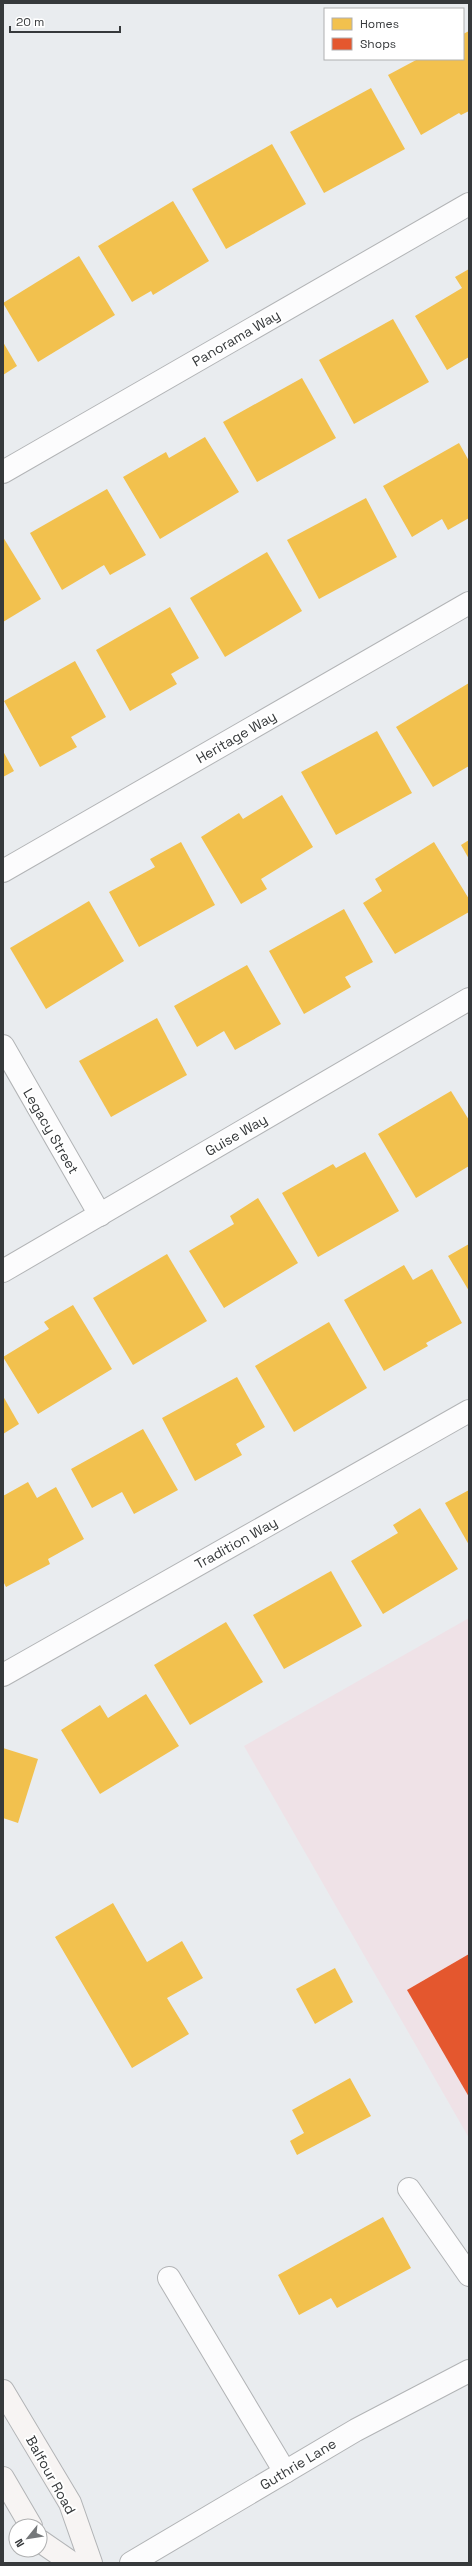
<svg xmlns="http://www.w3.org/2000/svg" width="472" height="2566" viewBox="0 0 472 2566" font-family="'Space Grotesk',sans-serif">
  <rect width="100%" height="100%" fill="#e9ecef"/>
  <path fill="#efe2e7" d="M469,1618v520l-225,-392z"/>
  <g fill="#f2c14e">
    <path d="M469,31v80l-8,4 -2,-2 -38,22 -33,-60 30,-16h45v-25z"/>
    <path d="M371,88l34,61 -81,44 -34,-61z"/>
    <path d="M272,144l34,60 -80,45 -34,-60z"/>
    <path d="M173,201l36,60 -56,34 -2,-4 -19,11 -34,-56z"/>
    <path d="M79,256l36,59 -77,47 -35,-59z"/>
    <path d="M469,269v88l-22,13 -32,-54 47,-28 -7,-11z"/>
    <path d="M393,319l36,63 -75,42 -35,-64z"/>
    <path d="M3,342l14,24 -14,9z"/>
    <path d="M302,378l34,60 -79,44 -34,-60z"/>
    <path d="M205,437l34,55 -79,47 -37,-62 43,-25 3,6z"/>
    <path d="M459,443l10,18v57l-21,12 -6,-11 -30,18 -29,-51z"/>
    <path d="M107,489l39,66 -36,20 -6,-10 -42,25 -32,-57z"/>
    <path d="M366,498l31,59 -78,42 -32,-59z"/>
    <path d="M3,537l38,62 -38,23z"/>
    <path d="M267,552l35,59 -77,46 -35,-59z"/>
    <path d="M170,607l29,51 -28,16 6,10 -47,27 -34,-61z"/>
    <path d="M75,661l31,56 -35,20 6,10 -37,20 -36,-66z"/>
    <path d="M469,683v83l-36,21 -37,-60z"/>
    <path d="M377,731l35,62 -76,42 -35,-63z"/>
    <path d="M3,751l11,20 -11,6z"/>
    <path d="M282,795l31,52 -52,32 6,10 -26,15 -40,-67 38,-24 4,6z"/>
    <path d="M469,840v19l-8,-14z"/>
    <path d="M181,842l34,63 -76,42 -30,-55 46,-25 -5,-8z"/>
    <path d="M434,842l35,57v13l-74,42 -32,-51 19,-12 -7,-12z"/>
    <path d="M89,901l35,60 -78,48 -36,-61z"/>
    <path d="M344,909l29,53 -28,15 6,10 -47,27 -35,-63z"/>
    <path d="M247,965l34,59 -46,26 -11,-19 -27,16 -23,-41z"/>
    <path d="M157,1018l30,57 -76,42 -32,-56z"/>
    <path d="M451,1091l18,29v46l-53,32 -38,-64z"/>
    <path d="M365,1152l34,59 -81,46 -36,-64 51,-29 3,4z"/>
    <path d="M258,1198l40,65 -74,45 -35,-57 45,-27 -4,-8z"/>
    <path d="M469,1244v47l-21,-35z"/>
    <path d="M167,1254l40,67 -74,44 -40,-67z"/>
    <path d="M404,1265l9,15 19,-11 30,54 -36,20 2,3 -44,25 -40,-71z"/>
    <path d="M73,1305l39,64 -74,45 -35,-57 46,-28 -5,-7z"/>
    <path d="M329,1322l38,66 -73,44 -39,-66z"/>
    <path d="M237,1377l28,50 -29,17 6,11 -47,26 -33,-63z"/>
    <path d="M3,1396l16,28 -16,10z"/>
    <path d="M143,1429l35,61 -44,24 -12,-22 -30,16 -21,-39z"/>
    <path d="M28,1482l9,16 19,-11 28,52 -36,20 2,5 -44,23 -3,-6v-85z"/>
    <path d="M469,1490v55l-24,-42z"/>
    <path d="M420,1508l38,61 -75,45 -32,-53 47,-28 -5,-8z"/>
    <path d="M331,1571l31,55 -78,43 -31,-54z"/>
    <path d="M226,1622l37,60 -73,43 -36,-60z"/>
    <path d="M146,1694l33,52 -79,48 -39,-64 39,-25 8,13z"/>
    <path d="M3,1748l35,11 -20,64 -15,-5z"/>
    <path d="M113,1903l34,59 35,-21 21,37 -36,20 22,36 -57,34 -77,-131z"/>
    <path d="M335,1968l18,34 -38,22 -19,-35z"/>
    <path d="M350,2078l21,38 -74,39 -7,-14 14,-8 -12,-23z"/>
    <path d="M383,2217l28,51 -74,40 -6,-10 -32,17 -21,-40z"/>
  </g>
  <path fill="#e4572e" d="M469,1954v143l-62,-107z"/>
  <g fill="none" stroke-linecap="round" stroke-linejoin="round">
    <defs>
      <g id="lane">
        <path d="M409,2189l60,86"/>
        <path d="M169,2278l116,194"/>
      </g>
      <g id="street">
        <path d="M3,472l466,-268"/>
        <path d="M3,871l466,-268"/>
        <path d="M3,1046l97,169"/>
        <path d="M3,1271l466,-272"/>
        <path d="M3,1675l466,-264"/>
        <path d="M131,2563l225,-133 113,-59"/>
      </g>
      <g id="secondary">
        <path d="M3,2391l67,112 21,60"/>
        <path d="M3,2478l28,48"/>
        <path d="M40,2541l32,22"/>
      </g>
    </defs>
    <use href="#lane" stroke="#b2b4b6" stroke-width="24"/>
    <use href="#street" stroke="#b2b4b6" stroke-width="24"/>
    <use href="#secondary" stroke="#b2b4b6" stroke-width="24"/>
    <use href="#lane" stroke="#fcfcfd" stroke-width="22"/>
    <use href="#street" stroke="#fcfcfd" stroke-width="22"/>
    <use href="#secondary" stroke="#f7f4f3" stroke-width="22"/>
  </g>
  <g text-anchor="middle" stroke-width="4" stroke-linejoin="round" paint-order="stroke">
    <g font-size="14" fill="#36393b" stroke="#fff">
      <text transform="translate(236 338) rotate(-30)" y="5">Panorama Way</text>
      <text transform="translate(236 737) rotate(-30)" y="5">Heritage Way</text>
      <text transform="translate(51 1131) rotate(60)" y="5">Legacy Street</text>
      <text transform="translate(236 1135) rotate(-30)" y="5">Guise Way</text>
      <text transform="translate(236 1543) rotate(-29)" y="5">Tradition Way</text>
      <text transform="translate(298 2464) rotate(-31)" y="5">Guthrie Lane</text>
      <text transform="translate(51 2475) rotate(61)" y="5">Balfour Road</text>
    </g>
  </g>
  <rect width="472" height="2566" fill="none" stroke="#36393b" stroke-width="8"/>
  <rect x="324" y="8" width="140" height="52" fill="#ffffff" stroke="#afb0b1"/>
  <rect x="332" y="18" width="20" height="12" fill="#f2c14e" stroke="#afb0b1"/>
  <text x="360" y="28" font-size="12" fill="#36393b">Homes</text>
  <rect x="332" y="38" width="20" height="12" fill="#e4572e" stroke="#afb0b1"/>
  <text x="360" y="48" font-size="12" fill="#36393b">Shops</text>
  <g transform="translate(28 2538) rotate(240)"><circle r="19" fill="#ffffff" stroke="#afb0b1"/>
  <path d="M0-3L7 15L0 10L-7 15Z" fill="#75787a"/>
  <text y="-6" font-size="11" font-weight="bold" text-anchor="middle" fill="#36393b">N</text>
  </g>
  <path d="M10 26v6h110v-6" fill="none" stroke="#36393b" stroke-width="2"/>
  <text x="16" y="26" font-size="12" fill="#36393b" stroke="#ffffff" stroke-width="3" paint-order="stroke">20 m</text>
</svg>
